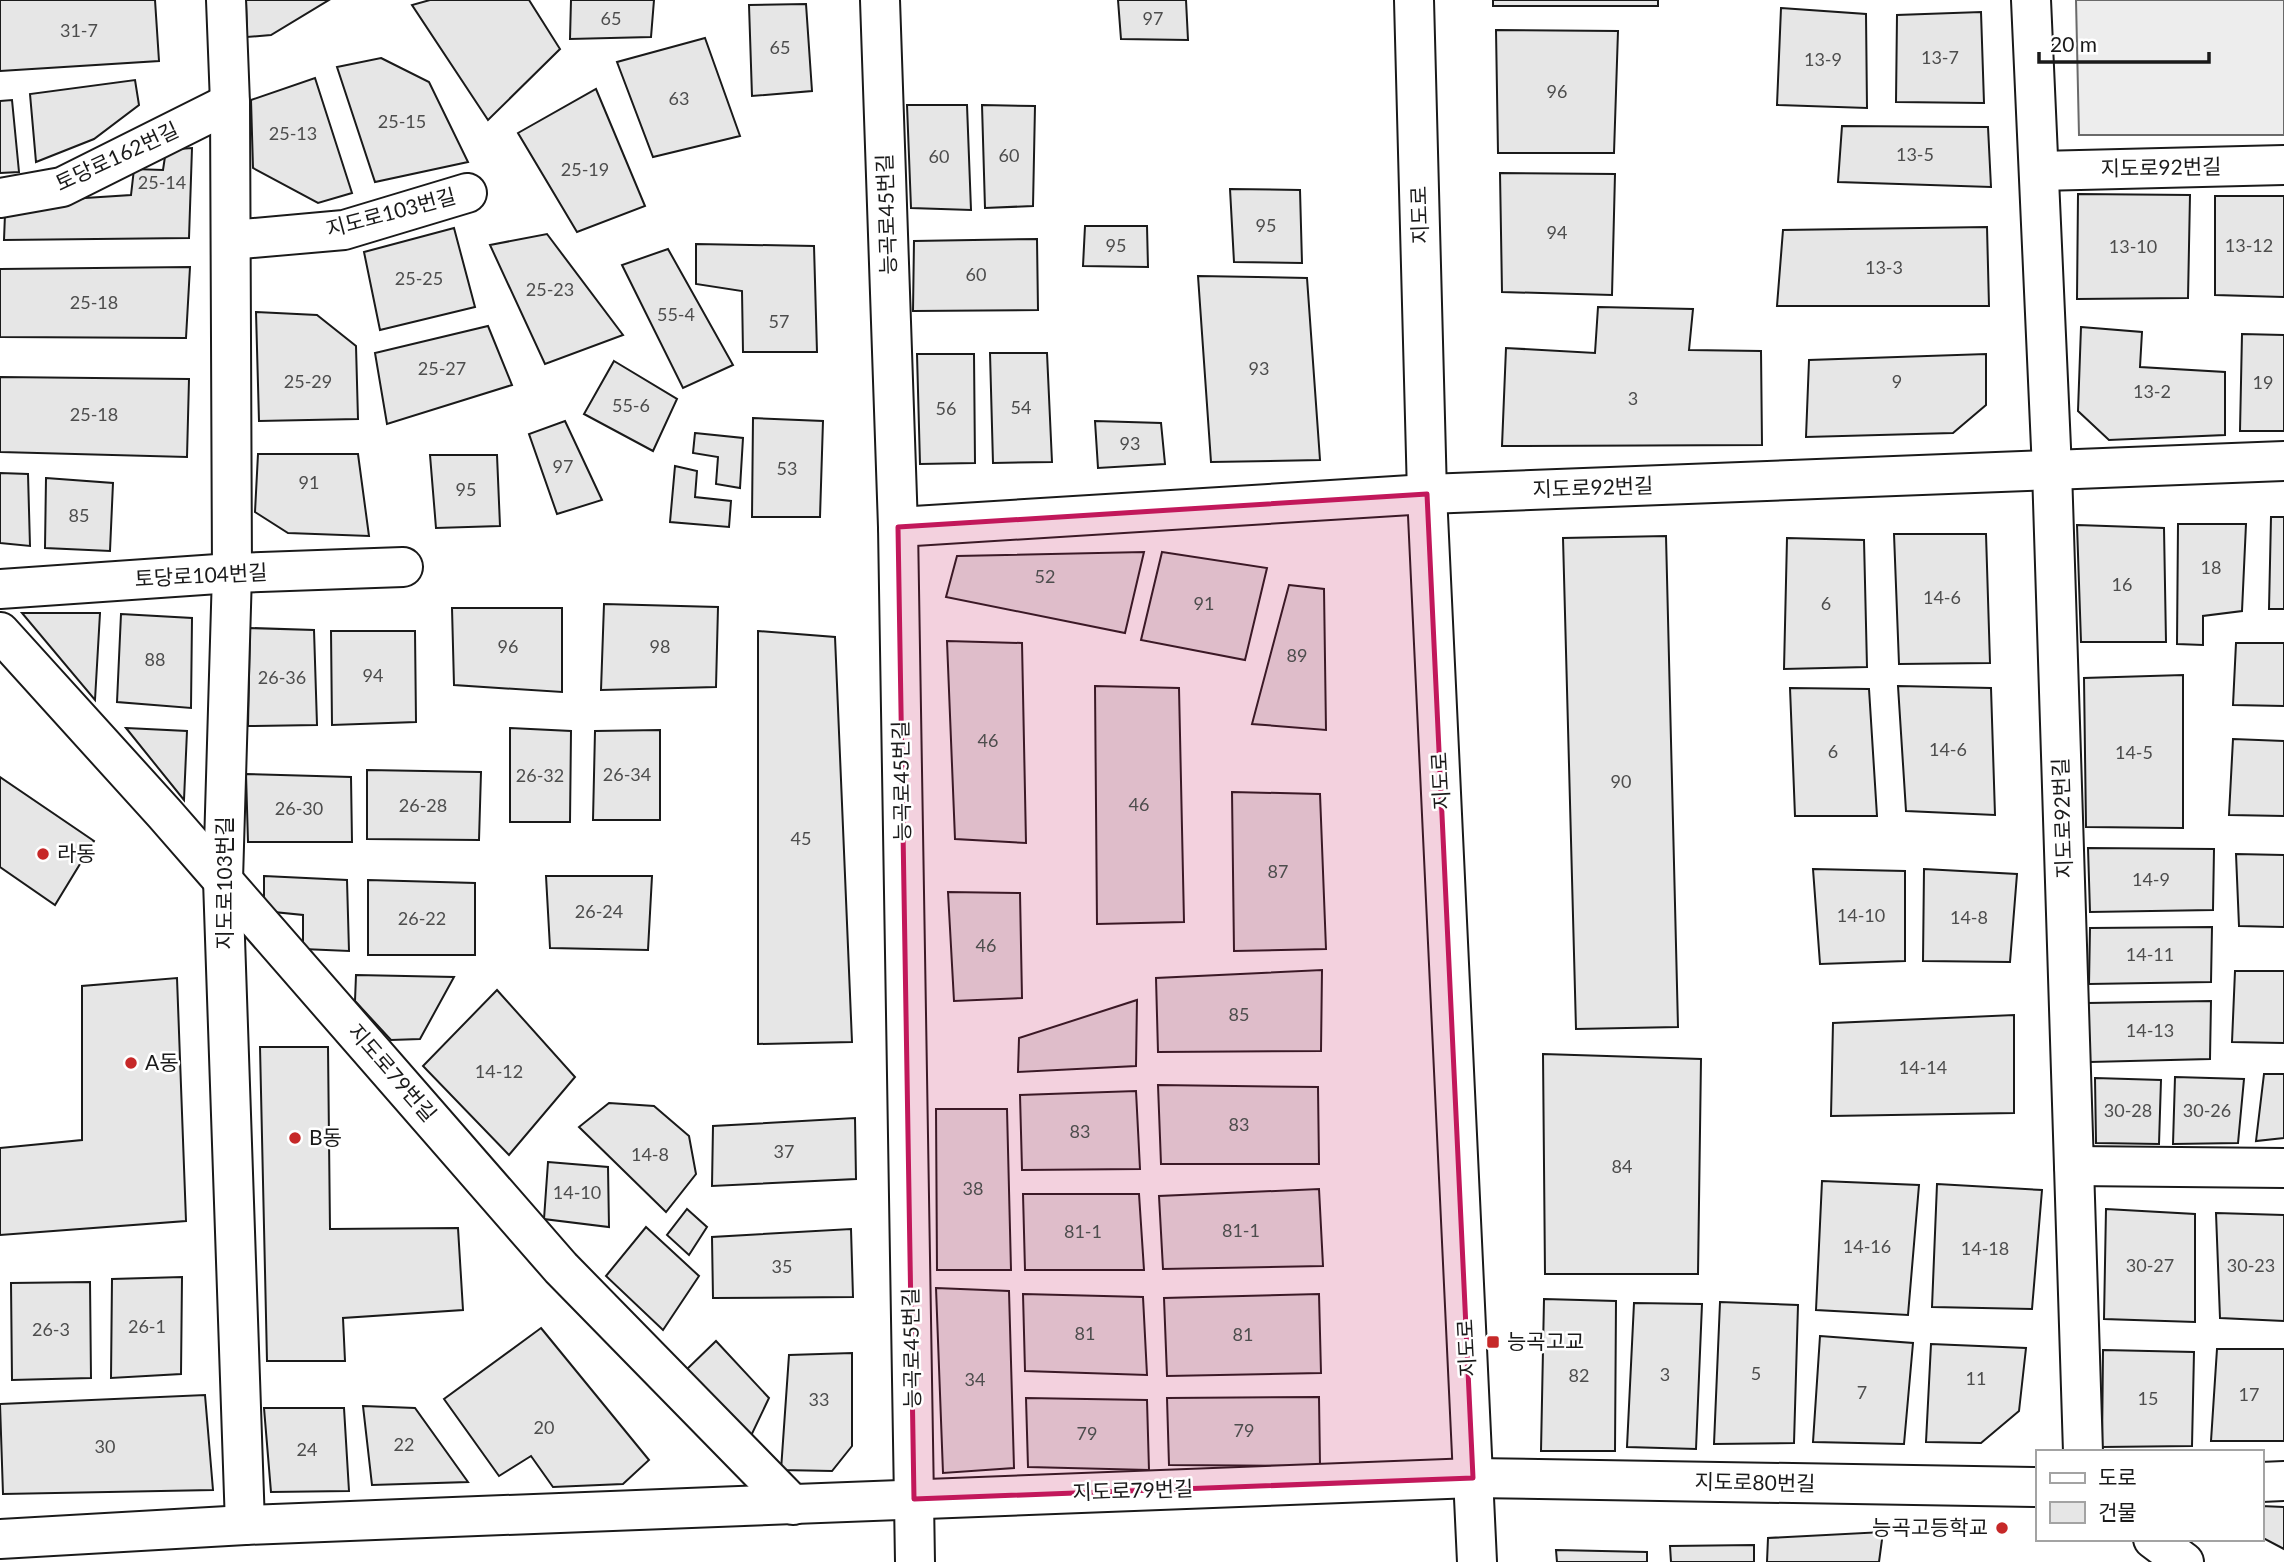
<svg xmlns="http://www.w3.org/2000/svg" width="2284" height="1562" viewBox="0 0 2284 1562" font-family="Lato,'Noto Sans KR',sans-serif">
  <rect width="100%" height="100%" fill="#fff"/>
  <path fill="#ededed" stroke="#6a6a6a" stroke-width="2" d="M2076,0h208v135h-205z"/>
  <g fill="#e6e6e6" stroke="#1a1a1a" stroke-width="2">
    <path d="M0,0h155l4,61 -159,10z"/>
    <path d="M246,0h83l-58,35 -24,2z"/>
    <path d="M430,0h99l31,49 -72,71 -76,-115z"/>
    <path d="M571,0h83l-3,37 -81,2z"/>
    <path d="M1118,0h68l2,40 -67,-1z"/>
    <rect x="1493" y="0" width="165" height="6"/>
    <path d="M806,4l6,87 -60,5 -3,-91z"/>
    <path d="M1781,8l85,6 1,94 -90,-3z"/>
    <path d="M1981,12l3,91 -88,-1 1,-87z"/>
    <path d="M1496,30l122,1 -4,122h-116z"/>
    <path d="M705,38l35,98 -87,21 -36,-95z"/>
    <path d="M381,58l48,24 39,80 -93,20 -38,-115z"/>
    <path d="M315,78l37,115 -34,10 -65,-35 -2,-68z"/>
    <path d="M135,80l4,25 -45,34 -58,23 -6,-68z"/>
    <path d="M596,89l49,117 -68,26 -59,-99z"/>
    <path d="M12,100l7,72 -19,1v-72z"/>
    <path d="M907,105h60l4,105 -60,-2z"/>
    <path d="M982,105l53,1 -2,100 -48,2z"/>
    <path d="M1842,126l146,1 3,60 -153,-5z"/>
    <path d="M192,148l-3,90 -185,2 1,-26 80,-16 46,-3 3,-26 29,1 3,-20z"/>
    <path d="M1500,173l115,1 -3,121 -110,-3z"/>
    <path d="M1230,189l70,1 2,73 -68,-1z"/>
    <path d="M2078,194l112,1 -2,103 -111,1z"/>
    <path d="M2215,196h69v101l-69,-2z"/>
    <path d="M1085,226h62l1,41 -65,-1z"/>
    <path d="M1987,227l2,79h-212l6,-76z"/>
    <path d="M454,228l21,79 -95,23 -16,-78z"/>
    <path d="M547,234l76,101 -78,29 -55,-119z"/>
    <path d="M1037,239l1,71 -125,1 1,-70z"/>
    <path d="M696,244l118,2 3,106h-74l-1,-61 -46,-7z"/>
    <path d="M668,249l65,116 -50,23 -61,-123z"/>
    <path d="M190,267l-4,71 -186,-1v-68z"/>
    <path d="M1198,276l109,2 13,182 -109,2z"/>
    <path d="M1598,307l95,2 -4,41 72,1 1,94 -260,1 4,-98 89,5z"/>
    <path d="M256,312l61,3 39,31 2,73 -99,2z"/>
    <path d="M488,326l24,59 -125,39 -12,-71z"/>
    <path d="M2081,327l61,5 -2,35 85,5v63l-116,5 -31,-29z"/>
    <path d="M2242,334l42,1v96h-44z"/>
    <path d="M990,353h57l5,109 -59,1z"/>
    <path d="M917,354h57l1,109 -55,1z"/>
    <path d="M1986,354v51l-33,28 -147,4 3,-77z"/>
    <path d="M614,361l63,38 -24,52 -69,-37z"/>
    <path d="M0,377l189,2 -2,78 -187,-5z"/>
    <path d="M753,418l70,3 -3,96h-68z"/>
    <path d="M565,421l37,79 -45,14 -28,-80z"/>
    <path d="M1095,421l66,2 4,41 -67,4z"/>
    <path d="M695,433l48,5 -3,50 -24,-4 2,-27 -25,-4z"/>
    <path d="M258,454h100l11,82 -81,-3 -33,-21z"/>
    <path d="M430,455h67l3,71 -64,2z"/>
    <path d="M675,466l22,5 -2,26 36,4 -2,26 -59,-5z"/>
    <path d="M0,473l28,1 2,72 -30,-3z"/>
    <path d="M46,478l67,5 -3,68 -65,-3z"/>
    <path d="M2271,517h13v92h-15z"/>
    <path d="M2178,524h68l-4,87 -39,5v29l-26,-1z"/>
    <path d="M2077,525l87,3 2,114h-85z"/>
    <path d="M1894,534h92l4,129 -91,1z"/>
    <path d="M1666,536l12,491 -102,2 -13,-491z"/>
    <path d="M1787,538l77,2 3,127 -83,2z"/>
    <path d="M1144,552l-19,81 -179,-36 11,-41z"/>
    <path d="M1162,552l105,16 -22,92 -104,-20z"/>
    <path d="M1289,585l35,4 2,141 -74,-6z"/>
    <path d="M604,604l114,3 -2,80 -115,3z"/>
    <path d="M452,608h110v84l-108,-7z"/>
    <path d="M22,613h78l-5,87z"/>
    <path d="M121,614l71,4 -1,90 -74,-6z"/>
    <path d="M250,628l64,2 3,95 -69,1z"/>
    <path d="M331,631h84l1,91 -84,3z"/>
    <path d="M758,631l77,6 17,405 -94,2z"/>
    <path d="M947,641l75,2 4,200 -71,-4z"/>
    <path d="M2236,643h48v63l-51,-1z"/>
    <path d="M2183,675v153l-97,-1 -2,-149z"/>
    <path d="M1095,686l84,2 5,234 -87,2z"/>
    <path d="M1898,686l93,2 4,127 -89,-4z"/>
    <path d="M1790,688l79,1 8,127h-82z"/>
    <path d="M126,728l61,3 -3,69z"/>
    <path d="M510,728l61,3 -1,91h-60z"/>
    <path d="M660,730v90h-67l2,-89z"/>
    <path d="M2233,739l51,2v75l-55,-1z"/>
    <path d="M367,770l114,2 -2,68 -112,-1z"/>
    <path d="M246,774l105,3 1,65h-104z"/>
    <path d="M0,777l94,64 -39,64 -55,-38z"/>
    <path d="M1232,792l88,2 6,155 -92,2z"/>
    <path d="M2088,848l126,1 -1,61 -123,2z"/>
    <path d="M2236,854l48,1v72l-45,-1z"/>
    <path d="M1813,869l92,2v90l-85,3z"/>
    <path d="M1924,869l93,5 -7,88 -87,-1z"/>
    <path d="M264,876l83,4 2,71 -46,-2v-34l-39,-4z"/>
    <path d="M546,876h106l-4,74 -98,-2z"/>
    <path d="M368,880l107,3v72h-107z"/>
    <path d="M948,892l72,1 2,105 -68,3z"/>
    <path d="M2212,927l-1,55 -122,2 1,-56z"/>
    <path d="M1322,970l-1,81 -163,1 -2,-74z"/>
    <path d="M2235,971h49v72l-52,-1z"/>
    <path d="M356,975l98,2 -34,62 -29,1 -36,-39z"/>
    <path d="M177,978l9,243 -186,14v-87l82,-8v-154z"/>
    <path d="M497,990l78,87 -66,78 -86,-89z"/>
    <path d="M1137,1000l-1,66 -118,6 1,-34z"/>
    <path d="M2211,1001l-1,58 -120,3 -2,-59z"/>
    <path d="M2014,1015v98l-183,3 2,-93z"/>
    <path d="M260,1047h68l2,182 128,-1 5,82 -120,8 2,43h-78z"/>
    <path d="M1543,1054l158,5 -3,215h-153z"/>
    <path d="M2264,1074h20v64l-28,3z"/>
    <path d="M2175,1077l69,2 -6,64 -65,1z"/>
    <path d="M2095,1078l66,2 -2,64 -63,-1z"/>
    <path d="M1158,1085l160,2 1,77h-158z"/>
    <path d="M1136,1091l4,78 -118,1 -2,-75z"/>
    <path d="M609,1103l45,3 35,30 7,38 -30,38 -87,-85z"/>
    <path d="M936,1109h71l4,161h-74z"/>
    <path d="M855,1118l1,61 -144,7 1,-60z"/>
    <path d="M548,1162l60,5 1,60 -65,-8z"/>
    <path d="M1822,1181l97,4 -11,130 -92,-5z"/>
    <path d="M1937,1184l105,6 -10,119 -100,-2z"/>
    <path d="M1319,1189l4,77 -160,3 -4,-73z"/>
    <path d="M1023,1194h116l5,76h-119z"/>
    <path d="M687,1209l20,18 -18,28 -22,-20z"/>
    <path d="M2106,1209l89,5v108l-91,-3z"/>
    <path d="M2216,1213l68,2v106l-64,-3z"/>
    <path d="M646,1227l53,49 -36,54 -57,-54z"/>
    <path d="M851,1229l2,68 -140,1 -1,-61z"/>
    <path d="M182,1277l-1,97 -70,4 1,-99z"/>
    <path d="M90,1282l1,96 -79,2 -1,-97z"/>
    <path d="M936,1288l73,3 5,177 -71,5z"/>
    <path d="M1023,1294l120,3 4,78 -122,-4z"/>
    <path d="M1319,1294l2,79 -154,3 -3,-78z"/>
    <path d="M1544,1299l72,2 -1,150h-74z"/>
    <path d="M1720,1302l78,3 -4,138 -80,1z"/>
    <path d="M1634,1303l68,1 -6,145 -69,-2z"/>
    <path d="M541,1328l108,132 -26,24 -70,3 -22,-31 -32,20 -55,-77z"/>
    <path d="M1820,1336l93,7 -9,101 -91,-2z"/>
    <path d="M716,1341l53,57 -20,42 -63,-70z"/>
    <path d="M1931,1344l95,4 -7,63 -38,32 -55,-1z"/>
    <path d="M2217,1349h67v92h-73z"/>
    <path d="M2103,1350l91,2 -2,94 -90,1z"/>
    <path d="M852,1353v93l-20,25 -51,-1 8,-115z"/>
    <path d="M205,1395l8,95 -210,4 -3,-90z"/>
    <path d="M1319,1397l1,69 -151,-1 -2,-67z"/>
    <path d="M1026,1398l121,2 2,70 -121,-3z"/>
    <path d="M363,1406l52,2 53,74 -96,3z"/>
    <path d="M264,1408h80l5,83 -78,1z"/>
    <path d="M2261,1506l23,1v42l-23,-12z"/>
    <path d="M1883,1532l-4,30h-112l1,-24z"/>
    <path d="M1754,1545v17h-83l-1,-16z"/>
    <path d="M1556,1550l91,2v10h-90z"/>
  </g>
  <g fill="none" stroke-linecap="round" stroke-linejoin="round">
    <defs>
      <g id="street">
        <path d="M226,0l4,103 2,470 -9,307 22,645"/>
        <path d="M880,0l18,527 17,1035"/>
        <path d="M2031,0l21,470 31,982"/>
        <path d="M2039,171l245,-6"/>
        <path d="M0,198l62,-11 168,-84"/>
        <path d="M231,240l113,-10 123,-37"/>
        <path d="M898,527l529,-33 857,-33"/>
        <path d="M0,589l232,-16 171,-6"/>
        <path d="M0,632l164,181 397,455 232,237"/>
        <path d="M2074,1166l210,2"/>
        <path d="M2261,1482l23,-1"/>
        <path d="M0,1539l245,-14 1228,-47 564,9"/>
        <path d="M2153,1539l31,23"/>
      </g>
      <path id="secondary" d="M1414,0l13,494 50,1068"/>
    </defs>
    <use href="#street" stroke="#1a1a1a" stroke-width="42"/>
    <use href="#secondary" stroke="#1a1a1a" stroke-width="42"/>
    <use href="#street" stroke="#fff" stroke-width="38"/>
    <use href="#secondary" stroke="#fff" stroke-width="38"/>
  </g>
  <path fill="#c2185b" fill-opacity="0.2" stroke="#c2185b" stroke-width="5" stroke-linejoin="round" d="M1427,494l46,984 -559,21 -16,-972z"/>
  <g fill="#c62828" stroke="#fff" stroke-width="2.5">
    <circle cx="43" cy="854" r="7"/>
    <circle cx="131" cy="1063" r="7"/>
    <circle cx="295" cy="1138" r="7"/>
    <rect x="1486" y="1335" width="14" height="14" rx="3.5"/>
    <circle cx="2002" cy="1528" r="7"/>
  </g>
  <g text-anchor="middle" stroke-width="5" stroke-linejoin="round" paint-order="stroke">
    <g font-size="18" fill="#4d4d4d">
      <text x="611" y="25">65</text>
      <text x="1153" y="25">97</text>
      <text x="79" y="37">31-7</text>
      <text x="780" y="54">65</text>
      <text x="1940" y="64">13-7</text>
      <text x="1823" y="66">13-9</text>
      <text x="1557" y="98">96</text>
      <text x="679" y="105">63</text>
      <text x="402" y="128">25-15</text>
      <text x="293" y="140">25-13</text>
      <text x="1915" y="161">13-5</text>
      <text x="1009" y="162">60</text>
      <text x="939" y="163">60</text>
      <text x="585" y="176">25-19</text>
      <text x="162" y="189">25-14</text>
      <text x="1266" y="232">95</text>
      <text x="1557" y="239">94</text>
      <text x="1116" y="252">95</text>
      <text x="2249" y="252">13-12</text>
      <text x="2133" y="253">13-10</text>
      <text x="1884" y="274">13-3</text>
      <text x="976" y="281">60</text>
      <text x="419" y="285">25-25</text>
      <text x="550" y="296">25-23</text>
      <text x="94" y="309">25-18</text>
      <text x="676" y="321">55-4</text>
      <text x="779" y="328">57</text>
      <text x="442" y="375">25-27</text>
      <text x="1259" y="375">93</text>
      <text x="308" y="388">25-29</text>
      <text x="1897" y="388">9</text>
      <text x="2263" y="389">19</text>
      <text x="2152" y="398">13-2</text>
      <text x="1633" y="405">3</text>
      <text x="631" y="412">55-6</text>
      <text x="1021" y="414">54</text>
      <text x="946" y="415">56</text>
      <text x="94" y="421">25-18</text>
      <text x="1130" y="450">93</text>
      <text x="563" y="473">97</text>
      <text x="787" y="475">53</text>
      <text x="309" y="489">91</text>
      <text x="466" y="496">95</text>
      <text x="79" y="522">85</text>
      <text x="2211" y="574">18</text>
      <text x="1045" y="583">52</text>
      <text x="2122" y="591">16</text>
      <text x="1942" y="604">14-6</text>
      <text x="1204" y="610">91</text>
      <text x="1826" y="610">6</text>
      <text x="508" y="653">96</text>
      <text x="660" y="653">98</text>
      <text x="1297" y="662">89</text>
      <text x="155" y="666">88</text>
      <text x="373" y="682">94</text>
      <text x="282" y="684">26-36</text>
      <text x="988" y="747">46</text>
      <text x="1948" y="756">14-6</text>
      <text x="1833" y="758">6</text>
      <text x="2134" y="759">14-5</text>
      <text x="627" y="781">26-34</text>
      <text x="540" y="782">26-32</text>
      <text x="1621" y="788">90</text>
      <text x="1139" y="811">46</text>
      <text x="423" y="812">26-28</text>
      <text x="299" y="815">26-30</text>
      <text x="801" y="845">45</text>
      <text x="1278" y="878">87</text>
      <text x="2151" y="886">14-9</text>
      <text x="599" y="918">26-24</text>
      <text x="1861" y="922">14-10</text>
      <text x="1969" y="924">14-8</text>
      <text x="422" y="925">26-22</text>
      <text x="986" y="952">46</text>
      <text x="2150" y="961">14-11</text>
      <text x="1239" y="1021">85</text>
      <text x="2150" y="1037">14-13</text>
      <text x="1923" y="1074">14-14</text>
      <text x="499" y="1078">14-12</text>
      <text x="2128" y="1117">30-28</text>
      <text x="2207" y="1117">30-26</text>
      <text x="1239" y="1131">83</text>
      <text x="1080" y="1138">83</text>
      <text x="784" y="1158">37</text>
      <text x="650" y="1161">14-8</text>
      <text x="1622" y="1173">84</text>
      <text x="973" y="1195">38</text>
      <text x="577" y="1199">14-10</text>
      <text x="1241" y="1237">81-1</text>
      <text x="1083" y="1238">81-1</text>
      <text x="1867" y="1253">14-16</text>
      <text x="1985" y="1255">14-18</text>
      <text x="2150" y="1272">30-27</text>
      <text x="2251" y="1272">30-23</text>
      <text x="782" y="1273">35</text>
      <text x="147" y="1333">26-1</text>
      <text x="51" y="1336">26-3</text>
      <text x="1085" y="1340">81</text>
      <text x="1243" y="1341">81</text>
      <text x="1756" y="1380">5</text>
      <text x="1665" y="1381">3</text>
      <text x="1579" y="1382">82</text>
      <text x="1976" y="1385">11</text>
      <text x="975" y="1386">34</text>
      <text x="1862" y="1399">7</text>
      <text x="2249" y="1401">17</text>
      <text x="2148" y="1405">15</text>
      <text x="819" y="1406">33</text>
      <text x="544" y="1434">20</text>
      <text x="1244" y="1437">79</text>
      <text x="1087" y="1440">79</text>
      <text x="404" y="1451">22</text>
      <text x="105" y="1453">30</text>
      <text x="307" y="1456">24</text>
    </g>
    <g font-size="21" fill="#1a1a1a" stroke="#fff">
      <text transform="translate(117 157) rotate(-25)" y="7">토당로162번길</text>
      <text transform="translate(2161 168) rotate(-1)" y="7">지도로92번길</text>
      <text transform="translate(391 213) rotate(-15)" y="7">지도로103번길</text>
      <text transform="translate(887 214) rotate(-92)" y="7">능곡로45번길</text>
      <text transform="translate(1420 215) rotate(-92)" y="7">지도로</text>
      <text transform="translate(1593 488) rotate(-2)" y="7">지도로92번길</text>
      <text transform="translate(201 576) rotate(-3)" y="7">토당로104번길</text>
      <text transform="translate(902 781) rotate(-91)" y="7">능곡로45번길</text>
      <text transform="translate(1441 781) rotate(-93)" y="7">지도로</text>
      <text transform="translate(2063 818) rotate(-92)" y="7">지도로92번길</text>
      <text transform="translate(225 883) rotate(-90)" y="7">지도로103번길</text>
      <text transform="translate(392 1073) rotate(49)" y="7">지도로79번길</text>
      <text transform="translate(912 1348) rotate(-91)" y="7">능곡로45번길</text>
      <text transform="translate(1467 1348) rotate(-93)" y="7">지도로</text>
      <text transform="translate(1755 1483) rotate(1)" y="7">지도로80번길</text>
      <text transform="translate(1133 1491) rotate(-2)" y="7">지도로79번길</text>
    </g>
    <g font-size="21" fill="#1a1a1a" stroke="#fff" text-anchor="start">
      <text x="57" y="861">라동</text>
      <text x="145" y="1070">A동</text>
      <text x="309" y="1145">B동</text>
      <text x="1507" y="1349">능곡고교</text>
      <text x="1988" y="1535" text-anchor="end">능곡고등학교</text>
    </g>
  </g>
  <rect x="2036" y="1450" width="228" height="91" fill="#ffffff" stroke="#a3a3a3" stroke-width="2"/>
  <rect x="2050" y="1473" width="35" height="10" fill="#ffffff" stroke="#a3a3a3" stroke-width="2"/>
  <text x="2098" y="1485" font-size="21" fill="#1a1a1a">도로</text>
  <rect x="2050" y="1502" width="35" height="21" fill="#e6e6e6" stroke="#a3a3a3" stroke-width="2"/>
  <text x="2098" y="1520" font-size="21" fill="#1a1a1a">건물</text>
  <path d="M2039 52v10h170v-10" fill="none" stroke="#1a1a1a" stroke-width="3.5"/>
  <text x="2050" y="52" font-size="21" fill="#1a1a1a" stroke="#ffffff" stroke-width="5" paint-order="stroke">20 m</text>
</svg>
